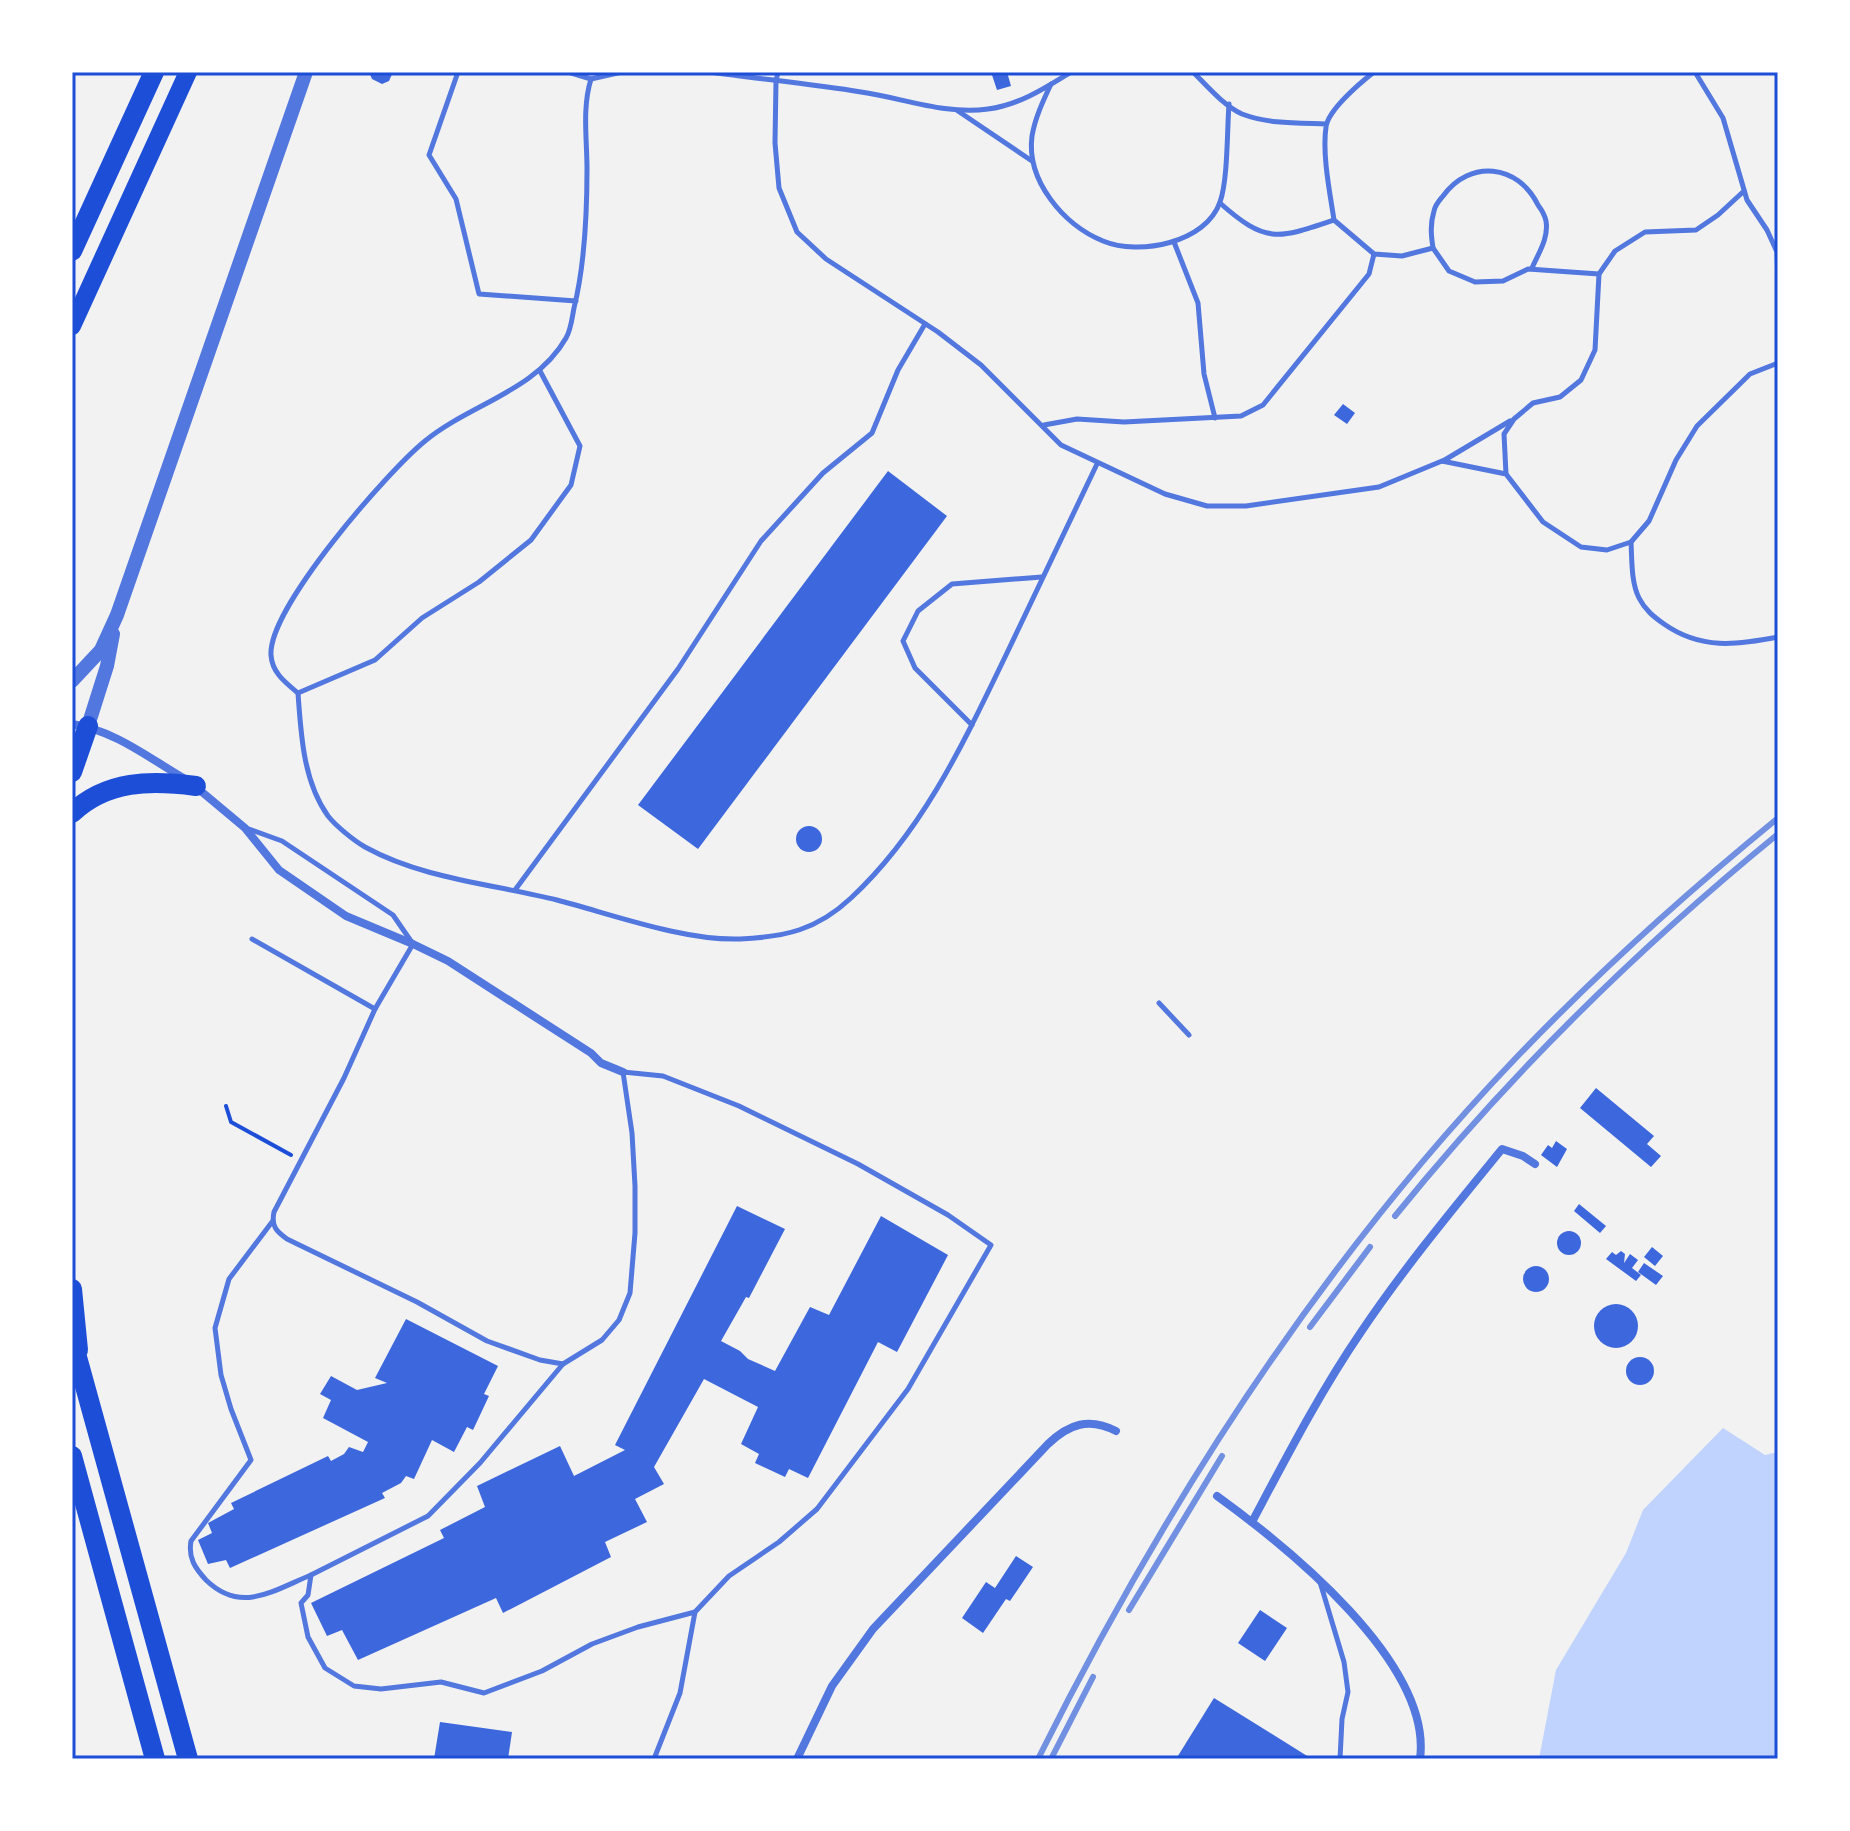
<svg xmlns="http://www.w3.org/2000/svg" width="1850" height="1831" viewBox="0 0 1850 1831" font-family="Quicksand,sans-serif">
  <rect width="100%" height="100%" fill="#f2f2f2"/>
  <path fill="#bfd3fe" d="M1723,1428l42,27 13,-3v307h-239l17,-89 70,-117 17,-43z"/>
  <g fill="#3d67dc">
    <path d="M369,72h24l-4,9 -7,3 -10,-5z"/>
    <path d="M991,72h16l4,14 -14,4z"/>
    <path d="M1343,404l12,9 -8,11 -13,-9z"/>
    <path d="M888,471l59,45 -249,333 -60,-44z"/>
    <circle cx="809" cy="839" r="13"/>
    <path d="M1596,1088l58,48 -7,8 14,12 -10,11 -71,-59z"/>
    <path d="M1556,1141l11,8 -10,18 -16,-12 7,-10 4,3z"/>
    <path d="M1579,1204l27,22 -6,7 -26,-22z"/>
    <path d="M737,1206l48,23 -36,69 -3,-1 -25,44 19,10 8,8 27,12 35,-64 19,8 52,-99 67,39 -51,97 -19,-10 -70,136 -19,-9 -4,8 -30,-14 4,-9 -18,-10 17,-37 -54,-28 -50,88 10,17 -29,15 12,23 -42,20 6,15 -108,56 -7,-15 -138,62 -16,-30 -15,6 -16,-33 133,-65 -4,-8 45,-23 -8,-21 83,-40 14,30 51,-26 -10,-5z"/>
    <circle cx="1569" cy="1243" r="12"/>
    <path d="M1652,1247l11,9 -8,10 -11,-9z"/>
    <path d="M1621,1251l4,3 -1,9 6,-9 8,6 -6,8 9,7 -5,6 -30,-22 6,-7 4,3z"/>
    <path d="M1644,1263l19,13 -7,9 -18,-13z"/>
    <circle cx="1536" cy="1279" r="13"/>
    <circle cx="1616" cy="1326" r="22"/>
    <path d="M406,1319l92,47 -14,28 5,2 -16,34 -6,-3 -13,25 -22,-12 -18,39 -8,-3 -5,7 -19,10 3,5 -155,70 -4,-8 -18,4 -10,-24 14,-7 -4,-10 26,-14 -3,-6 97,-47 3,5 13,-7 5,-7 14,5 5,-10 -45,-24 8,-18 -11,-6 11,-18 26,14 30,-7 -12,-5z"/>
    <circle cx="1640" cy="1371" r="14"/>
    <path d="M1016,1556l17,11 -23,34 -4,-2 -23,34 -21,-15 24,-36 9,6z"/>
    <path d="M1260,1610l27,18 -22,33 -27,-18z"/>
    <path d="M1214,1698l98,61h-136z"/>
    <path d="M440,1722l72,10 -4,27h-74z"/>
  </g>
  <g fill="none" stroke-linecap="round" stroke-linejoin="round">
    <path stroke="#1d4ed8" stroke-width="4" d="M226,1106l5,16 60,33"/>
    <g stroke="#5277de" stroke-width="5">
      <path d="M458,72l-29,83 27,44 23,95 97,7"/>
      <path d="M568,72l23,7c-9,29 -4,60 -4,90 0,46 -2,95 -13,139 -2,10 -3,22 -8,30 -30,53 -96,66 -141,103 -37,30 -157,167 -154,214 1,18 15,28 27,38 3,41 5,88 30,123 8,10 25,24 37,31 58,32 128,37 192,53 54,14 127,41 183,39 45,-2 77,-9 111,-41 72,-67 113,-156 155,-243 31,-64 61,-128 91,-191"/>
      <path d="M710,72c50,7 101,12 151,20 42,6 84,23 127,17 31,-4 57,-21 83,-37"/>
      <path d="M778,72l-2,9 -1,62 4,45 18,44 29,27 112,73 43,33 80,80 104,49 42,12h39l133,-19 63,-26 64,13 37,48 38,25 26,3 24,-8 18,-21 27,-61 21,-34 53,-52 28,-11"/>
      <path d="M1193,72c14,14 31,34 49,42 26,10 57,9 84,10"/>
      <path d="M1374,72c-14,11 -46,38 -48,55 -4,28 4,66 8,93l40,34 28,2 31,-8 16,23 26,11 28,-1 25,-12 71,5"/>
      <path d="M1695,72l28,46 24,82 20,30 10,22 1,31"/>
      <path d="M591,79l31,-7"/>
      <path d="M1051,84c-8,17 -16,34 -19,52 -6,45 32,89 71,105 36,15 103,2 117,-39 8,-22 7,-73 9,-98"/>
      <path d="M958,111l74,50"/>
      <path d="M1220,203c46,41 58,36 114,17"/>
      <path d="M1174,242l24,61 6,71 11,44"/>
      <path d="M1433,248c-2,-13 -3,-24 1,-37 1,-6 5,-10 9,-15 27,-37 75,-32 95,9 3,4 7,11 8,16 3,17 -8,33 -14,47"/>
      <path d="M1044,425l33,-6 47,3 117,-6 22,-11 106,-131 5,-20"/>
      <path d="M1443,461l67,-40"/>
      <path d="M1506,474l-2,-40 10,-15 19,-16 27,-6 21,-17 14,-30 4,-76 16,-23 30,-19 51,-2 22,-15 26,-24"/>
      <path d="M1631,542c1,18 0,40 8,56 6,12 15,19 25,26 37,26 73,21 114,13"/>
      <path d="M298,693l77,-33 47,-42 57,-36 52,-42 40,-55 9,-39 -40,-75"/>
      <path d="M972,725l-57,-57 -12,-27 15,-30 34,-27 90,-7"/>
      <path d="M249,829l33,12 111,74 20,29 -38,65 -31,69 -70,134c-3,14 2,19 13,27l130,63 70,39 53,19 23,4 39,-24 17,-20 11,-27 5,-60v-47l-3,-53 -9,-61 40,4 76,30 119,58 90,51 43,30 -83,144 -91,120 -38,33 -50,34 -34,36 -15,81 -26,66"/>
      <path d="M515,890l163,-221 83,-128 62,-68 49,-40 26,-63 27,-46"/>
      <path d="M252,939l123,70"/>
      <path d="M1159,1003l30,32"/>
      <path d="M272,1222l-43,57 -14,49 6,47 10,34 20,51 -60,81c-3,17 4,27 15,39 35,34 66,11 105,-5"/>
      <path d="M563,1364l-83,99 -52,53 -117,59 -3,20 -7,8 7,34 17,31 29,18 27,3 60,-7 43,11 58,-22 50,-27 46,-17 57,-15"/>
      <path d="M1320,1582l24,80 4,30 -6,27 -2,40"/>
    </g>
    <g stroke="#5277de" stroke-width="8">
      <path d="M72,724c42,6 77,34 113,55"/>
      <path d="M196,787l49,41 34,42 67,46 67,28 35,17 143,92 10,10 22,9"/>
      <path d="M1217,1496c69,50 216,167 203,263"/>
      <path d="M1252,1522c34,-64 68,-130 109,-190 43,-64 92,-123 141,-183l21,7 12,8"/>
      <path d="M797,1759l35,-73 41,-57 175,-185c21,-20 41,-27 68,-13"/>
    </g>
    <g stroke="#5277de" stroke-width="14">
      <path d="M72,681l29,-31 16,-35 189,-543"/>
      <path d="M88,726l19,-60 6,-32"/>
    </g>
    <path stroke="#1d4ed8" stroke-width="18" d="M72,326l116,-254"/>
    <g stroke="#1d4ed8" stroke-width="20">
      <path d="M72,251l82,-179"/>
      <path d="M72,772l16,-46"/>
      <path d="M72,813c35,-33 79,-33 124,-27"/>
      <path d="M72,1289l6,61"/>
      <path d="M72,1339l116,420"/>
      <path d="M72,1456l83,303"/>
    </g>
    <g stroke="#7290e2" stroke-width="6">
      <path d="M1395,1216c114,-141 242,-267 383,-382"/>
      <path d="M1310,1327l60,-80"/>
      <path d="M1129,1610l93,-154"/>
      <path d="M1038,1759c126,-253 280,-494 476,-699 83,-87 171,-166 264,-242"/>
      <path d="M1051,1759l42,-82"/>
    </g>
  </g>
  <rect width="1850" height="1831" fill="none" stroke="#ffffff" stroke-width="148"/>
  <rect x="74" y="74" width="1702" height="1683" fill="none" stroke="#1d4ed8" stroke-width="3"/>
</svg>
